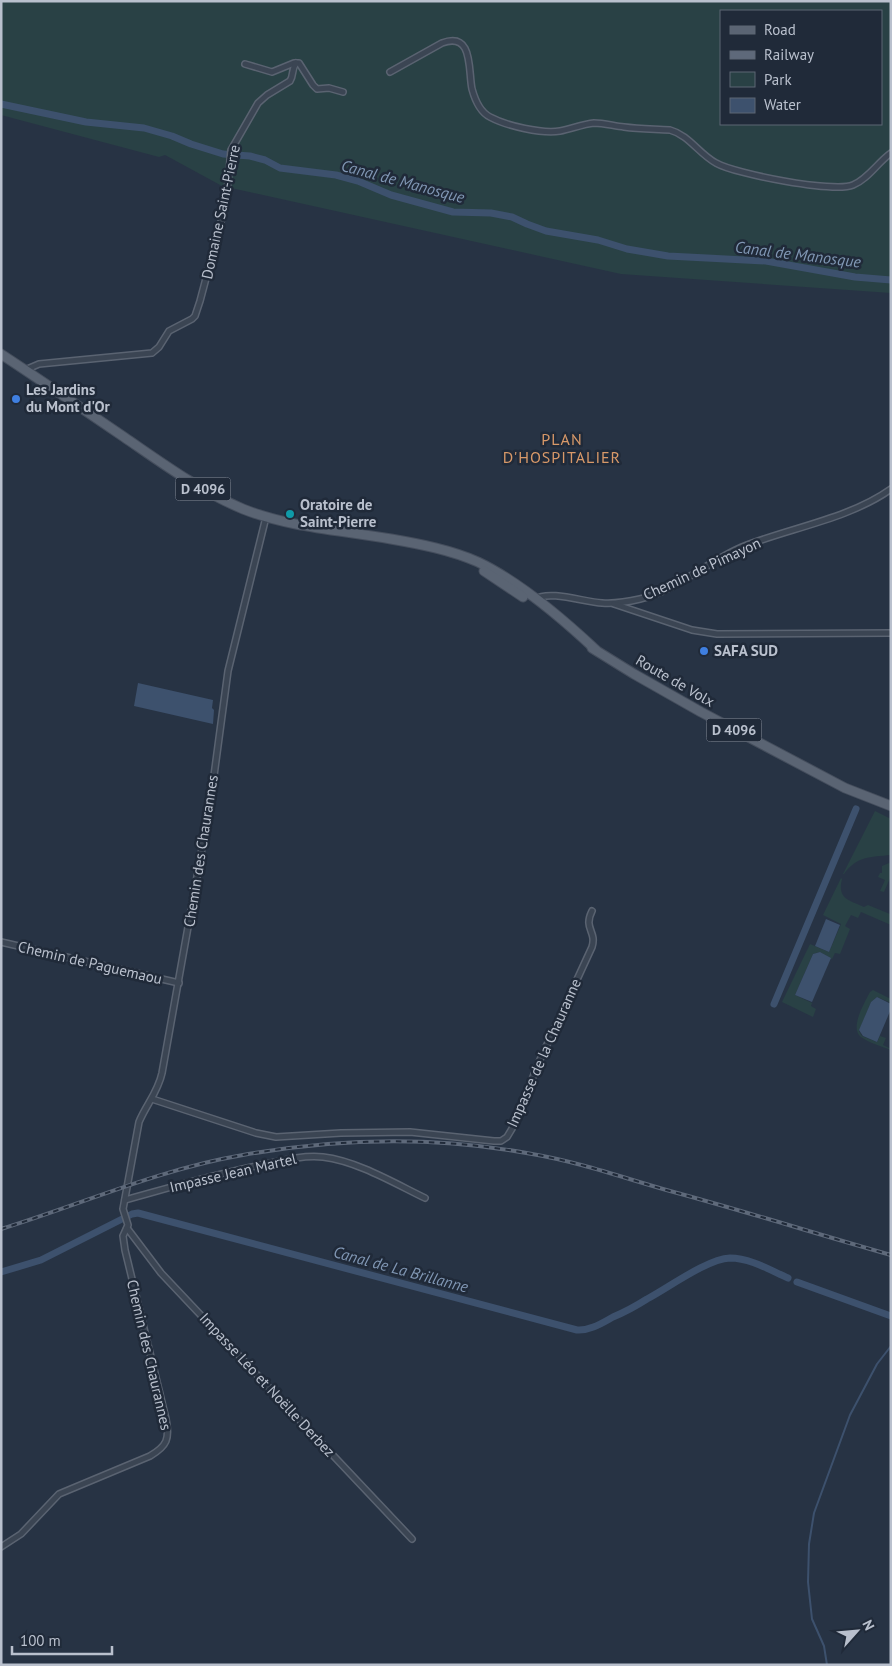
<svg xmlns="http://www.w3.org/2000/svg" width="892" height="1666" viewBox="0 0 892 1666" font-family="'PT Sans',sans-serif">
  <rect width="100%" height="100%" fill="#273344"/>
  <g fill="#294145" fill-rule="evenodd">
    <path d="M1,1h890v292l-270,-19 -399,-88 -57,-31 -6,2 -158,-42zM721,11h160v113h-160z"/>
    <path d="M875,811l16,8v36c-21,2 -34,1 -47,19h-1z"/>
    <path d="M889,863l2,1v12l-7,16 -4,-1 5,-11 -7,-3 2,-4h2v-7z"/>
    <path d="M841,878l1,1c-5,20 7,21 22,28l4,-2 22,9 1,11 -30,-13 -3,6 -7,-3 -6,11 5,3 -10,25 -5,-1 -3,6 -12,-7 -7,2 -18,41 17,8 -1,3 5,3 -3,8 -31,-15 28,-58 19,8 12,-28 -18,-9z"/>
    <path d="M873,990l18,9v4l-14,-6 -6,5 -12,29 3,5 15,6 3,-6 6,2 -3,7 8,4v1c-10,-4 -22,-7 -30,-13 -12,-9 4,-35 9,-45z"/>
  </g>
  <g fill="#3d516d">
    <path d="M138,683l75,17 -1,8 2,2 -1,14 -79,-18z"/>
    <path d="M826,919l14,6 -11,27 -14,-6z"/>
    <path d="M820,952l11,6 -19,44 -17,-7 18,-41z"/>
    <path d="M877,997l14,7v5l-14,33 -14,-6 -4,-6 12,-28z"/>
  </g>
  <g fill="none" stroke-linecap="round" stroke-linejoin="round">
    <path stroke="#3d516d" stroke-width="2" d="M827,1665l-3,-19 -12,-27 -4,-37 1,-38 5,-31 36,-98 27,-51 14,-18"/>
    <g stroke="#3d516d" stroke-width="7">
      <path d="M1,104l85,18 58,6 28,8 19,8 32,10 27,2 15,4 15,8 56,7 22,6 33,14 62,17 38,1 21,4 15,7 19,7 52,9 29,9 41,7 98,5 89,16 36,3"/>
      <path d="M774,1004l82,-195"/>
      <path d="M1,1272l40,-12 91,-46 6,-1 439,117c13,1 25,-7 36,-13 12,-5 23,-11 34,-18 21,-11 60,-40 83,-41 20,0 40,12 58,20"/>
      <path d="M797,1282l94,34"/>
    </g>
    <defs>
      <g id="minor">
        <path d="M245,64l27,8 22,-9h5l14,22 4,4 12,-1 14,4"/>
        <path d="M390,72l52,-29c32,-12 26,28 30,46 3,11 8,23 18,28 17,9 52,17 70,14 11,-2 23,-7 34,-8 10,0 20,3 30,4 15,2 31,2 46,3 19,5 29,24 46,33 19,11 118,30 137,22 15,-6 25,-23 38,-32"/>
        <path d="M25,370l14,-6 113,-11 7,-6 10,-16 23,-12 3,-3 5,-15 26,-98 5,-53 27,-47 9,-8 23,-14c4,-6 1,-11 6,-18"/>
        <path d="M535,599c15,-9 49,3 67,4 13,1 25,-1 38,-4 37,-9 67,-37 102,-52 47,-19 107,-28 149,-58"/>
        <path d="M614,604l78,26 25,4 174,-1"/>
        <path d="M1,942l178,41"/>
        <path d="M152,1099l104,34 20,4 65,-4 69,-1 84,9h7l6,-4 6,-10 26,-65 53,-115c5,-16 -9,-18 0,-36"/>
        <path d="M125,1200c47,-13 93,-27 141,-36 18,-4 38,-9 57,-7 34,4 71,26 102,41"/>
        <path d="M127,1228l34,45 251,266"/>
        <path d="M1,1547l20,-13 38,-40 91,-38c17,-10 20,-17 16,-37l-41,-169 -2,-14 5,-11 -5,-16 16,-87c7,-17 19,-30 23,-49l49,-275 17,-127 38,-154"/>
      </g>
      <g id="primary">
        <path d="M1,354c41,27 82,55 123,83 38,26 76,54 119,72 48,19 98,21 148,30 29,5 60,11 87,23 40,19 86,58 118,88"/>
        <path d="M484,571l39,26"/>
        <path d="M592,648l42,26 67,38 144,76 46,18"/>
      </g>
    </defs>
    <use href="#minor" stroke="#5a6371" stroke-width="8"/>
    <use href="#primary" stroke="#454e5d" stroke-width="11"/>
    <use href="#minor" stroke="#3b4553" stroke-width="5"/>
    <use href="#primary" stroke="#5a6473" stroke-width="9"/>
    <defs>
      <path id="rail" d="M1,1229c81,-25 159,-60 242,-74 95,-17 194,-19 289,-1 47,8 92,24 138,37 74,20 147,43 221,64"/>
    </defs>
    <use href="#rail" stroke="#5e697a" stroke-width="4"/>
    <use href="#rail" stroke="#202a39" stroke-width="2" stroke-dasharray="5.5" stroke-linecap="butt"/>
  </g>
  <g fill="#3f7fe0" stroke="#202a39" stroke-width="2">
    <circle cx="16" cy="399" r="5"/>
    <circle cx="704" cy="651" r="5"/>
  </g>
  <circle fill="#0f9aa8" stroke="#202a39" stroke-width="2" cx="290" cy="514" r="5"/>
  <g text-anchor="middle" stroke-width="5" stroke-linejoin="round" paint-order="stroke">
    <g fill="#202a39" stroke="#8b93a1" stroke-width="1">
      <rect x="175.5" y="477.5" width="55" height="23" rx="4"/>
      <rect x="706.5" y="718.5" width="55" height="23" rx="4"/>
    </g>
    <g font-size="14" font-weight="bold" fill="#b9c0cd">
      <text x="203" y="494">D 4096</text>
      <text x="734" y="735">D 4096</text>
    </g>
    <g font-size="15" fill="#b9c0cd" stroke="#202a39">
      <text transform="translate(221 212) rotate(-78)" y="5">Domaine Saint-Pierre</text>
      <text transform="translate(702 569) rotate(-25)" y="5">Chemin de Pimayon</text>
      <text transform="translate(675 681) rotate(30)" y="5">Route de Volx</text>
      <text transform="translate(201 851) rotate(-81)" y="5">Chemin des Chaurannes</text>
      <text transform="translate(90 963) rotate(13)" y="5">Chemin de Paguemaou</text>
      <text transform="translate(544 1053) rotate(-66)" y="5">Impasse de la Chauranne</text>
      <text transform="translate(233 1173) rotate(-13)" y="5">Impasse Jean Martel</text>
      <text transform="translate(149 1355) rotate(77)" y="5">Chemin des Chaurannes</text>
      <text transform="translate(267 1385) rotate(47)" y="5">Impasse Léo et Noëlle Derbez</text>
    </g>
    <g font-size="15" font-weight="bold" fill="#b9c0cd" stroke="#202a39" text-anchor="start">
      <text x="26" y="395">Les Jardins<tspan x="26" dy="17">du Mont d'Or</tspan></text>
      <text x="300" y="510">Oratoire de<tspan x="300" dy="17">Saint-Pierre</tspan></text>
      <text x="714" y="656">SAFA SUD</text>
    </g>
    <g font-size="16" font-style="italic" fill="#8097b4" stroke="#202a39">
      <text transform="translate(403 181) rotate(15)" y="6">Canal de Manosque</text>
      <text transform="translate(798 254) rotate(7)" y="6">Canal de Manosque</text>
      <text transform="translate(401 1269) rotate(15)" y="6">Canal de La Brillanne</text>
    </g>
    <g font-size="16" letter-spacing="1" fill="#d89969" stroke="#202a39">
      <text x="562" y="445">PLAN<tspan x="562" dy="18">D'HOSPITALIER</tspan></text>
    </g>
  </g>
  <rect width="892" height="1666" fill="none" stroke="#b9c0cd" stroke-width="5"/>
  <rect x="720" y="10" width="162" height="115" fill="#202a39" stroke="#5d6674"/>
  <rect x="730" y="26" width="25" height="8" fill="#5a6473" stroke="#5d6674"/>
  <text x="764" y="35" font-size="15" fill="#b9c0cd">Road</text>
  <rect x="730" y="51" width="25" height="8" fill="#5e697a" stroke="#5d6674"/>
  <text x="764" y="60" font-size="15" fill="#b9c0cd">Railway</text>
  <rect x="730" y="72" width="25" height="15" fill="#294145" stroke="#5d6674"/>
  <text x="764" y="85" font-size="15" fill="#b9c0cd">Park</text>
  <rect x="730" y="98" width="25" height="15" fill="#3d516d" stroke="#5d6674"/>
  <text x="764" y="110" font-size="15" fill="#b9c0cd">Water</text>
  <g transform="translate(857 1631) rotate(63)" stroke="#202a39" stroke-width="4" paint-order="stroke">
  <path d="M0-4L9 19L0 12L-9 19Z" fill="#b9c0cd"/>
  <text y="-8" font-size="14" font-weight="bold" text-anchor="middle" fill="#b9c0cd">N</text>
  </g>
  <path d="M12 1646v8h100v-8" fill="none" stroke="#b9c0cd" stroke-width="2.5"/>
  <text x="20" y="1646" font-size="15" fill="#b9c0cd" stroke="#202a39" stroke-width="4" paint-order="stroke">100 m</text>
</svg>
